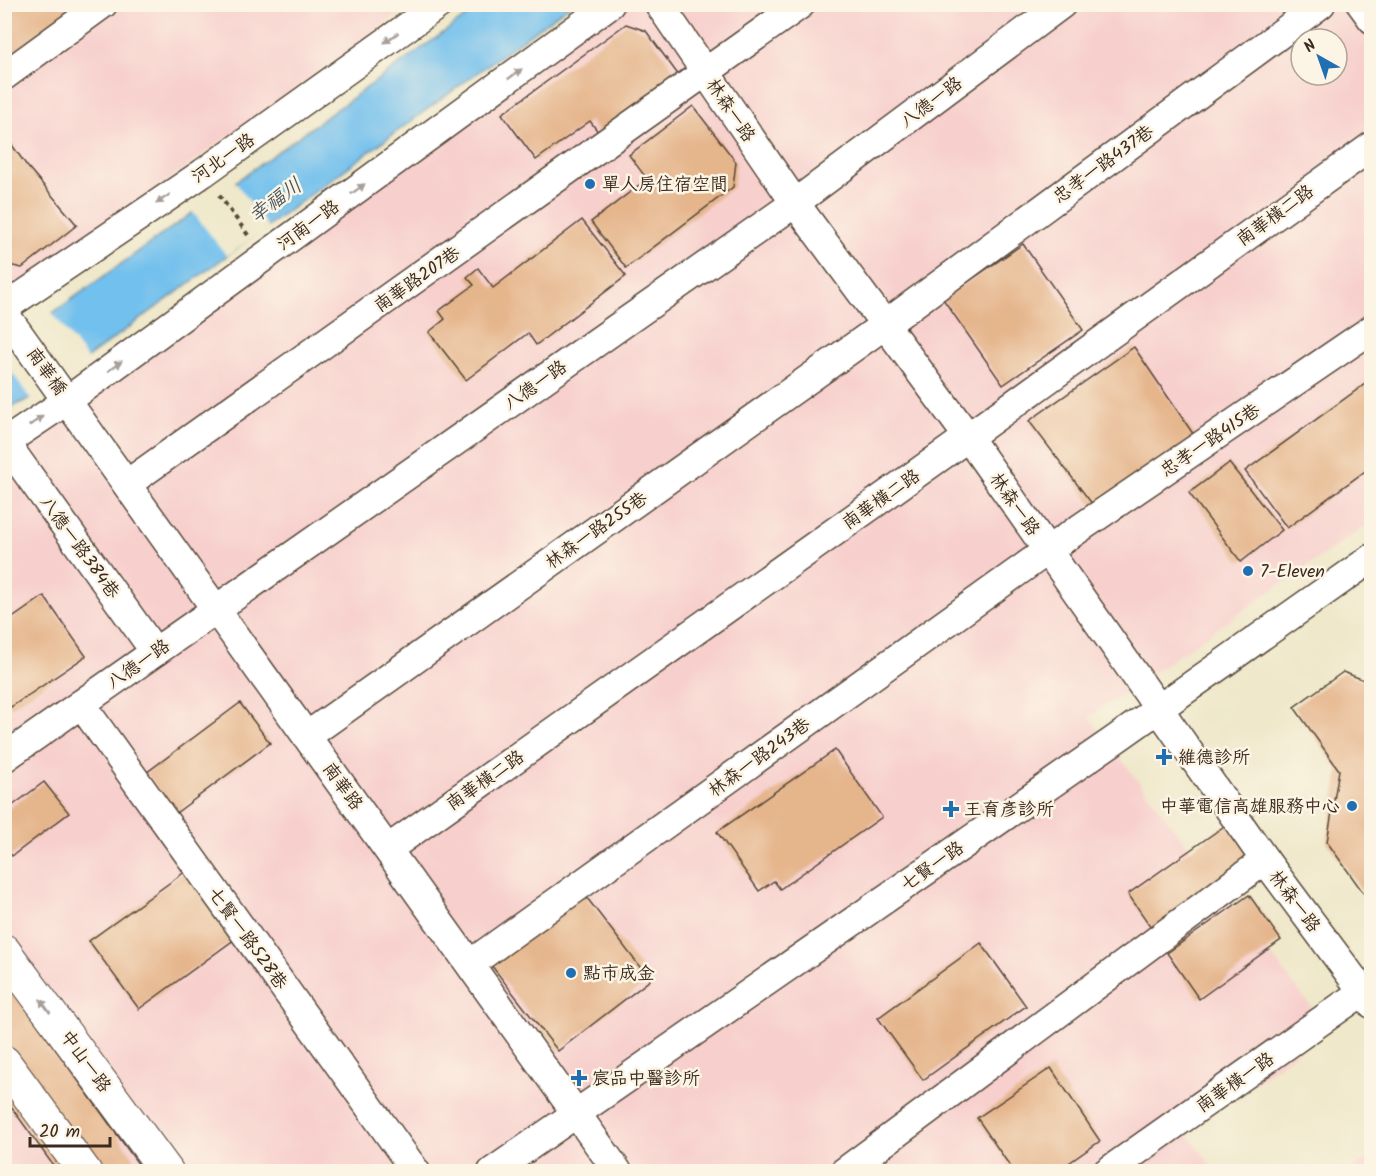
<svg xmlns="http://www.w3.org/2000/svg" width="1376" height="1176" viewBox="0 0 1376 1176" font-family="Kalam,'LXGW WenKai TC',sans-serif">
  <rect width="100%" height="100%" fill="#fcf5e5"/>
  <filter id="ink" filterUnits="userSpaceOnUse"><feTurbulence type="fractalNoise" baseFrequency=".0167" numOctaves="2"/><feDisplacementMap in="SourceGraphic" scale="12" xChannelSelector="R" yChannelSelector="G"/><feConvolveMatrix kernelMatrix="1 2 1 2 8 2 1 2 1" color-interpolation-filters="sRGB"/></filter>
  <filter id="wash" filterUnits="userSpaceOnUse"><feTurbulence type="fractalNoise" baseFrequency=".008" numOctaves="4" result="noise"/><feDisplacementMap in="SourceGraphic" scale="24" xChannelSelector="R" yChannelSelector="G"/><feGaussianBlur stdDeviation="1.35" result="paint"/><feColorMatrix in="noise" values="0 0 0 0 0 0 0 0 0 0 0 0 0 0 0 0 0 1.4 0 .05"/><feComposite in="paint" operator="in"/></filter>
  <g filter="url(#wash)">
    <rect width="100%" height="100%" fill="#efe8ca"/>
    <g fill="#f7d0cd" fill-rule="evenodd">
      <path d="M5,5h406l-406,293z"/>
      <path d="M619,5h752v517l-282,195 239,312 -141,104 28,38 -1210,1v-736zM1301,39h36v36h-36z"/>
      <path d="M1371,1156v15h-22z"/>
    </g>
    <path fill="#72c0ed" stroke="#567586" stroke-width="1.5" d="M482,5h88l-535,391 -30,14 -1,-62z"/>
    <g fill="#efe8ca">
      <path d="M234,180l34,47 -41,29 -36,-46z"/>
      <path d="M51,311l37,49 -56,41 -28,-40v-17z"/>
    </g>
    <g id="blocks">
      <g fill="#e5b58c">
        <path d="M4,4h81l-81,65z"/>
        <path d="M626,24l20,7 42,57 -80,57 -18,-24 -54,39 -34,-46z"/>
        <path d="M693,106l43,56 -3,25 -107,81 -35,-46 56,-43 -18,-24z"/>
        <path d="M4,134l23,32 50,59 -55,43 -18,-4z"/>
        <path d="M582,220l44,56 -90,69 -8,-12 -62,47 -37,-48 16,-13 -6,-8 35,-26 -7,-8 11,-9 15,20z"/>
        <path d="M1023,244l60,86 -80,55 -60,-86z"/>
        <path d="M1134,347l64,94 -102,68 -67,-88z"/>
        <path d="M1372,379v87l-85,62 -42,-57z"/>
        <path d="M1229,463l53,67 -41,32 -52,-69z"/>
        <path d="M44,596l42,60 -75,51 -7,-10v-73z"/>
        <path d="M1343,672l29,11v222l-45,-63 12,-72 -45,-63z"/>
        <path d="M240,703l30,40 -94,70 -30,-40z"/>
        <path d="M835,750l47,67 -102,72 -6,-8 -15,10 -42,-59z"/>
        <path d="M44,782l25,31 -57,43 -8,-10v-34z"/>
        <path d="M1230,822l25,36 -102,72 -25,-36z"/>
        <path d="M186,871l49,68 -96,70 -50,-68z"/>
        <path d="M584,894l66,86 -92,71 -67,-86z"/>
        <path d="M1249,895l32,45 -82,59 -32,-46z"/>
        <path d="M981,943l45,63 -103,74 -45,-62z"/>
        <path d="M4,978l140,194h-86l-54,-75z"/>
        <path d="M1051,1068l49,73 -44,31h-42l-37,-54z"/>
      </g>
    </g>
  </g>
  <g filter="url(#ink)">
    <use href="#blocks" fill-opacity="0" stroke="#564638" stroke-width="1.5"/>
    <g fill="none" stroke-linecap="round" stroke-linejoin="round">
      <defs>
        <g id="minor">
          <path d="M659,4l136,199 173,234 297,423 107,144"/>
          <path d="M1361,4l11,15"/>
          <path d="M4,76l99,-72"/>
          <path d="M4,308l199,-135 236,-169"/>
          <path d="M4,313l614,859"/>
          <path d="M5,442l150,210"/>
          <path d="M4,443l64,-43 542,-396"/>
          <path d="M127,484l674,-480"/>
          <path d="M81,704l335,468"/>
          <path d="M307,736l579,-412 435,-320"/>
          <path d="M4,758l791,-555 267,-199"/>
          <path d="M388,849l580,-412 404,-291"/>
          <path d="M470,964l578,-414 324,-221"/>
          <path d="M492,1172l621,-431 259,-183"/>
          <path d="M844,1172l421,-312"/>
          <path d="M1107,1172l255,-180"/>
        </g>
        <g id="major">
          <path d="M4,951l163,221"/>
          <path d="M4,1062l81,110"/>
        </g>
      </defs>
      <use href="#minor" stroke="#564638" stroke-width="31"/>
      <use href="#major" stroke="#564638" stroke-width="35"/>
      <path stroke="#564638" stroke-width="4" stroke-dasharray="4.5 4.5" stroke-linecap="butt" d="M219,195l29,40"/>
      <use href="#minor" stroke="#fff" stroke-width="28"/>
      <use href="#major" stroke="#fff" stroke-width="33"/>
    </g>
    <defs><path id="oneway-solid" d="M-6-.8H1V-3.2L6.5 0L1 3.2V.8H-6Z" transform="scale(1.5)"/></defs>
    <g fill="#a79f9a">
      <use href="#oneway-solid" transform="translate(391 38) rotate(145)"/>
      <use href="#oneway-solid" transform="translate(515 74) rotate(-36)"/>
      <use href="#oneway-solid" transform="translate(358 189) rotate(-36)"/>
      <use href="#oneway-solid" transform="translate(163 199) rotate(146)"/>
      <use href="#oneway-solid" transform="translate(115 366) rotate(-36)"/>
      <use href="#oneway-solid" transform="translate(36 421) rotate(-34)"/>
      <use href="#oneway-solid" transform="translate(45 1006) rotate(-126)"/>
    </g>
  </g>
  <g fill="#1f6fb2" stroke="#fcf5e5" stroke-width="2">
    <circle cx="590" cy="184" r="6"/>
    <circle cx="1248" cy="571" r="6"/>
    <path d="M1161 748h6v6h6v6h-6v6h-6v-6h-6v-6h6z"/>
    <circle cx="1352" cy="806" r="6"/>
    <path d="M948 800h6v6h6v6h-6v6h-6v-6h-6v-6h6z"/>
    <circle cx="571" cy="973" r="6"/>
    <path d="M576 1069h6v6h6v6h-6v6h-6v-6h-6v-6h6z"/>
  </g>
  <g text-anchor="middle" stroke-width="5" stroke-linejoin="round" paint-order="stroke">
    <g font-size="18" fill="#3b2a1e" stroke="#fcf5e5">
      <text transform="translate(931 102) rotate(-37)" y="6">八德一路</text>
      <text transform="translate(731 110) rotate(56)" y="6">林森一路</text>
      <text transform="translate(223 158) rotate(-35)" y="6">河北一路</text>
      <text transform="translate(1103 164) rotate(-36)" y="6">忠孝一路437巷</text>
      <text transform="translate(1275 215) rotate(-36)" y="6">南華橫二路</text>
      <text transform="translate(308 225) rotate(-36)" y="6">河南一路</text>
      <text transform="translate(417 279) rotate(-35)" y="6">南華路207巷</text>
      <text transform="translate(47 371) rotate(54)" y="6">南華橋</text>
      <text transform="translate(535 385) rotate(-35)" y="6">八德一路</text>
      <text transform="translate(1210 440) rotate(-34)" y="6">忠孝一路415巷</text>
      <text transform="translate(881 499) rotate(-35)" y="6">南華橫二路</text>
      <text transform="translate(1015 504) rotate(55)" y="6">林森一路</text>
      <text transform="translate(596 530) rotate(-35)" y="6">林森一路255巷</text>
      <text transform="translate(80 547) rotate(54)" y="6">八德一路384巷</text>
      <text transform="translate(138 664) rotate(-35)" y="6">八德一路</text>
      <text transform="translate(759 757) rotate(-36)" y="6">林森一路243巷</text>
      <text transform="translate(485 780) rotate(-35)" y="6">南華橫二路</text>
      <text transform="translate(343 786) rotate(54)" y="6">南華路</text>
      <text transform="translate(932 866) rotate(-35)" y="6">七賢一路</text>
      <text transform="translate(1295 901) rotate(53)" y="6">林森一路</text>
      <text transform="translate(248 938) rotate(54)" y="6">七賢一路528巷</text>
      <text transform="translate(86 1061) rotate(54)" y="6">中山一路</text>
      <text transform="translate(1235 1082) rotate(-35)" y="6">南華橫一路</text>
    </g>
    <g font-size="18" fill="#3b2a1e" stroke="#fcf5e5" text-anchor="start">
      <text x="602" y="190">單人房住宿空間</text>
      <text x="1260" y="577">7-Eleven</text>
      <text x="1178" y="763">維德診所</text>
      <text x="1340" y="812" text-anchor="end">中華電信高雄服務中心</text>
      <text x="964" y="815">王育彥診所</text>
      <text x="583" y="979">點市成金</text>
      <text x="592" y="1084">宸品中醫診所</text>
    </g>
    <g font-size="20" font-style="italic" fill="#4c575c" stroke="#fcf5e5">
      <text transform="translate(275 200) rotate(-36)" y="7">幸福川</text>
    </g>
  </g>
  <rect width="1376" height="1176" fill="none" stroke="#fcf5e5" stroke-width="24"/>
  <g transform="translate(1319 57) rotate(320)"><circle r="28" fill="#fcf5e5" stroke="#afa495" stroke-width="1.5"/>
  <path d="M0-4.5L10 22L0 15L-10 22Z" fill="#1f6fb2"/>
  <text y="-9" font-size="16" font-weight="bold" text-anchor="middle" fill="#3b2a1e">N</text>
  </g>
  <path d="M30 1137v9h80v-9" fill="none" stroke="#3b2a1e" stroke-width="3"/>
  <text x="39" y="1137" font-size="18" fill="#3b2a1e" stroke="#fcf5e5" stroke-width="4.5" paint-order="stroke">20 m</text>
</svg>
